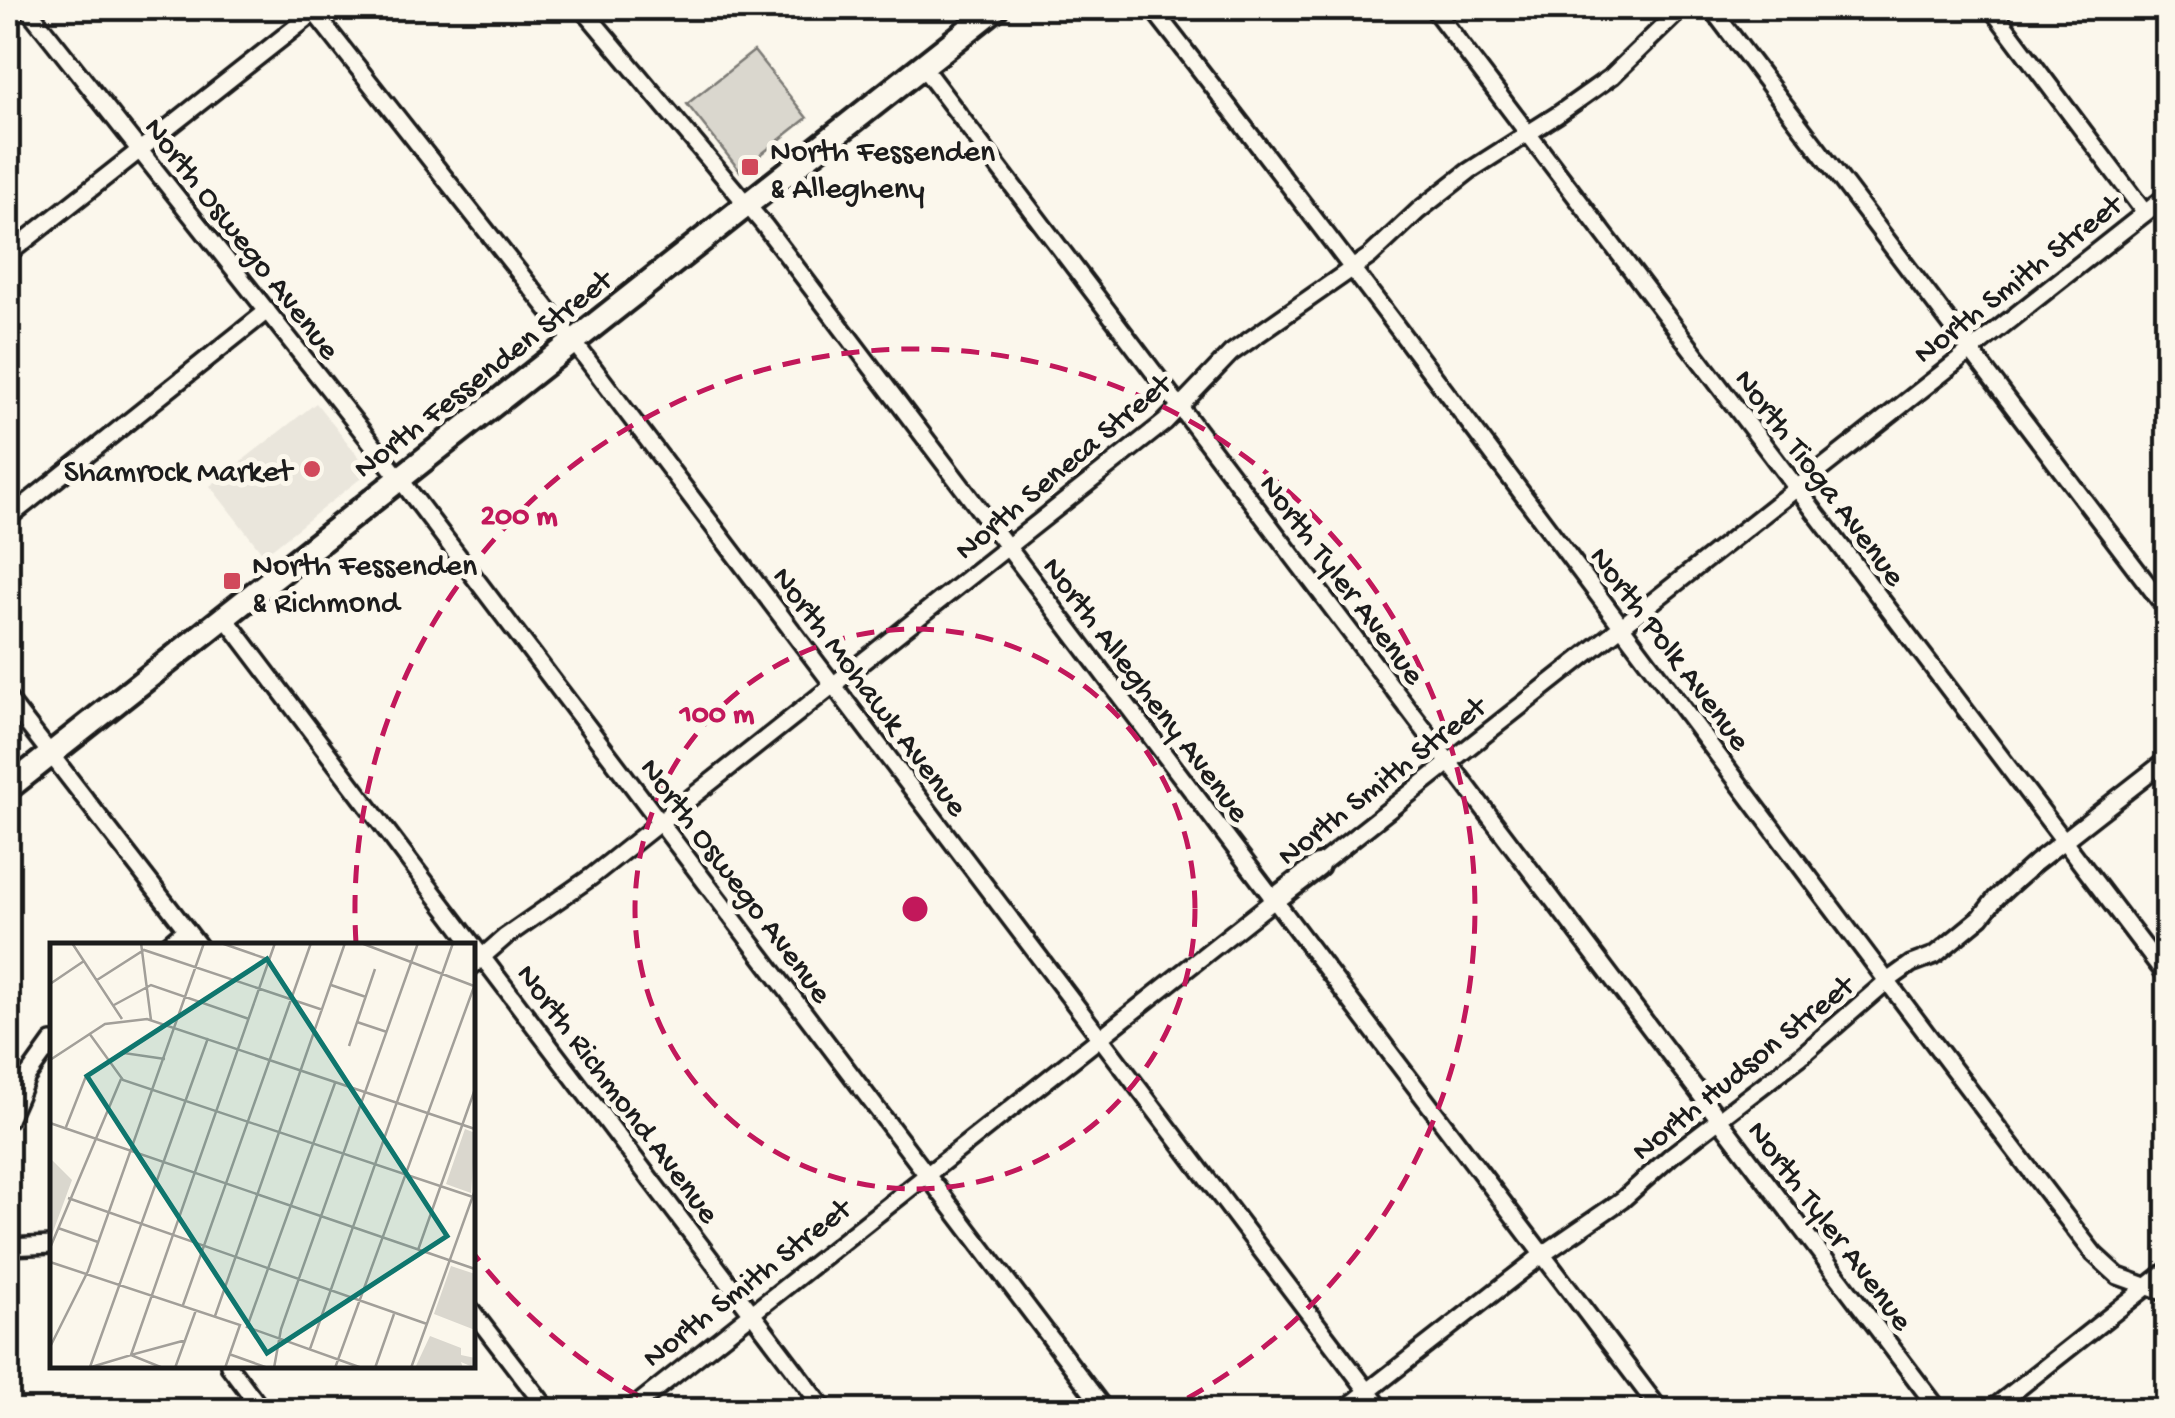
<svg xmlns="http://www.w3.org/2000/svg" width="2175" height="1418" viewBox="0 0 2175 1418" font-family="'Gochi Hand',sans-serif">
  <rect width="100%" height="100%" fill="#fbf7ec"/>
  <filter id="ink" filterUnits="userSpaceOnUse"><feTurbulence type="fractalNoise" baseFrequency=".01" numOctaves="2"/><feDisplacementMap in="SourceGraphic" scale="20" xChannelSelector="R" yChannelSelector="G"/><feConvolveMatrix kernelMatrix="1 2 1 2 8 2 1 2 1" color-interpolation-filters="sRGB"/></filter>
  <g filter="url(#ink)">
    <path fill="#eae6dc" d="M316,403l54,68 -106,84 -54,-69z"/>
    <path fill="#dad7ce" stroke="#7b7a75" stroke-width="2.5" d="M754,51l53,67 -67,53 -53,-67z"/>
    <g fill="none" stroke-linecap="round" stroke-linejoin="round">
      <defs>
        <g id="minor">
          <path d="M27,8l373,471 705,931"/>
          <path d="M311,8l262,333 809,1069"/>
          <path d="M582,8l182,217 896,1185"/>
          <path d="M1152,8c320,410 625,833 942,1246l24,22 50,18"/>
          <path d="M1433,8l735,970"/>
          <path d="M1711,8l457,603"/>
          <path d="M1991,8l154,205"/>
          <path d="M922,66l1017,1344"/>
          <path d="M8,254l312,-246"/>
          <path d="M8,518l259,-207"/>
          <path d="M224,616l601,794"/>
          <path d="M8,699l191,247"/>
          <path d="M1318,866l850,-671"/>
          <path d="M166,946l20,-17"/>
          <path d="M472,966l33,-29 86,-60 574,-455 66,-69 139,-97 48,-45 51,-40 88,-56 55,-39 70,-68"/>
          <path d="M8,1120l19,-43 25,-35"/>
          <path d="M8,1247l44,-2"/>
          <path d="M472,1311l76,99"/>
          <path d="M229,1366l33,44"/>
          <path d="M630,1410l644,-510"/>
          <path d="M1344,1410l198,-155 80,-55 49,-44 129,-99 86,-75 25,-18 24,-9 46,-38 15,-19 39,-35 133,-104"/>
          <path d="M1991,1410l177,-140"/>
        </g>
        <path id="tertiary" d="M1274,900l44,-34"/>
        <path id="secondary" d="M8,788l988,-780"/>
      </defs>
      <use href="#minor" stroke="#1c1c1c" stroke-width="22"/>
      <use href="#tertiary" stroke="#1c1c1c" stroke-width="28"/>
      <use href="#secondary" stroke="#1c1c1c" stroke-width="30"/>
      <use href="#minor" stroke="#fbf7ec" stroke-width="15"/>
      <use href="#tertiary" stroke="#fbf7ec" stroke-width="20"/>
      <use href="#secondary" stroke="#fbf7ec" stroke-width="22"/>
    </g>
  </g>
  <g fill="none" stroke="#c2185b" stroke-width="5" stroke-dasharray="18 12">
    <circle cx="915" cy="909" r="280"/>
    <path d="M665 1410A560 560 0 0 1 474 1254M356 943A560 560 0 1 1 1165 1410"/>
  </g>
  <g fill="#d1495b" stroke="#fbf7ec" stroke-width="4">
    <rect x="740" y="157" width="20" height="20" rx="5"/>
    <circle cx="312" cy="469" r="10"/>
    <rect x="222" y="571" width="20" height="20" rx="5"/>
  </g>
  <g text-anchor="middle" stroke-width="10" stroke-linejoin="round" paint-order="stroke">
    <g font-size="32" fill="#1c1c1c" stroke="#fbf7ec" text-anchor="start">
      <text x="770" y="160">North Fessenden<tspan x="770" dy="37">&amp; Allegheny</tspan></text>
      <text x="292" y="480" text-anchor="end">Shamrock Market</text>
      <text x="252" y="574">North Fessenden<tspan x="252" dy="37">&amp; Richmond</tspan></text>
    </g>
    <g font-size="32" fill="#1c1c1c" stroke="#fbf7ec">
      <text transform="translate(244 237) rotate(52)" y="11">North Oswego Avenue</text>
      <text transform="translate(2016 277) rotate(-38)" y="11">North Smith Street</text>
      <text transform="translate(481 372) rotate(-38)" y="11">North Fessenden Street</text>
      <text transform="translate(1061 465) rotate(-40)" y="11">North Seneca Street</text>
      <text transform="translate(1822 476) rotate(53)" y="11">North Tioga Avenue</text>
      <text transform="translate(1344 578) rotate(53)" y="11">North Tyler Avenue</text>
      <text transform="translate(1672 647) rotate(53)" y="11">North Polk Avenue</text>
      <text transform="translate(1148 688) rotate(53)" y="11">North Allegheny Avenue</text>
      <text transform="translate(872 690) rotate(53)" y="11">North Mohawk Avenue</text>
      <text transform="translate(1380 779) rotate(-38)" y="11">North Smith Street</text>
      <text transform="translate(738 879) rotate(53)" y="11">North Oswego Avenue</text>
      <text transform="translate(1741 1066) rotate(-39)" y="11">North Hudson Street</text>
      <text transform="translate(620 1092) rotate(53)" y="11">North Richmond Avenue</text>
      <text transform="translate(1832 1224) rotate(53)" y="11">North Tyler Avenue</text>
      <text transform="translate(745 1281) rotate(-38)" y="11">North Smith Street</text>
    </g>
  </g>
  <g transform="translate(50 943)">
    <rect width="425" height="425" fill="#fbf7ec"/>
    <path d="M415,186l10,4 -4,60 -25,-9zM0,215l22,22 -22,60zM401,323l24,8v56l-41,-16zM380,393l31,12v7l14,3v10l-14,-6 2,6h-48z" fill="#dad7ce"/>
    <path fill="none" stroke="#a29f99" stroke-width="2.5" d="M22,0l50,76M91,0l10,77M171,0l49,17M311,0l113,43M47,37l47,-30 179,60M0,41l34,-23M281,42l35,12M64,62l37,-20 98,34M307,79l30,10M39,90l34,47 350,117M299,103l26,-77M0,117l55,-36 42,-5 328,110M285,140l-88,244 115,41M0,180l425,146M16,184l20,-51 38,-23 41,6M18,255l359,126M8,285l40,14M0,305l71,-169M368,307l57,-161M0,319l190,63 -15,43M133,362l128,-362M165,373l130,-373M136,397l-55,15 144,-412M0,404l38,-76 116,-328M260,406l143,-406M179,411l39,14M40,424l118,-329M38,425l43,-13 32,13M125,425l21,-58M224,425l7,-39 137,-386M285,425l140,-384M325,425l19,-54M361,425l64,-178"/>
    <path fill="#0f766e" fill-opacity="0.15" stroke="#0f766e" stroke-width="5" d="M217,16l180,277 -180,117 -180,-277z"/>
    <rect width="425" height="425" fill="none" stroke="#1c1c1c" stroke-width="5"/>
  </g>
  <circle cx="915" cy="909" r="15" fill="#c2185b" stroke="#fbf7ec" stroke-width="5"/>
  <g font-size="30" text-anchor="middle" font-weight="bold" fill="#c2185b" stroke="#fbf7ec" stroke-width="10" stroke-linejoin="round" paint-order="stroke">
    <text x="519" y="524">200 m</text>
    <text x="717" y="722">100 m</text>
  </g>
  <rect width="2175" height="1418" fill="none" stroke="#fbf7ec" stroke-width="40"/>
  <rect x="20" y="20" width="2135" height="1378" fill="none" stroke="#1c1c1c" stroke-width="4" filter="url(#ink)"/>
</svg>
